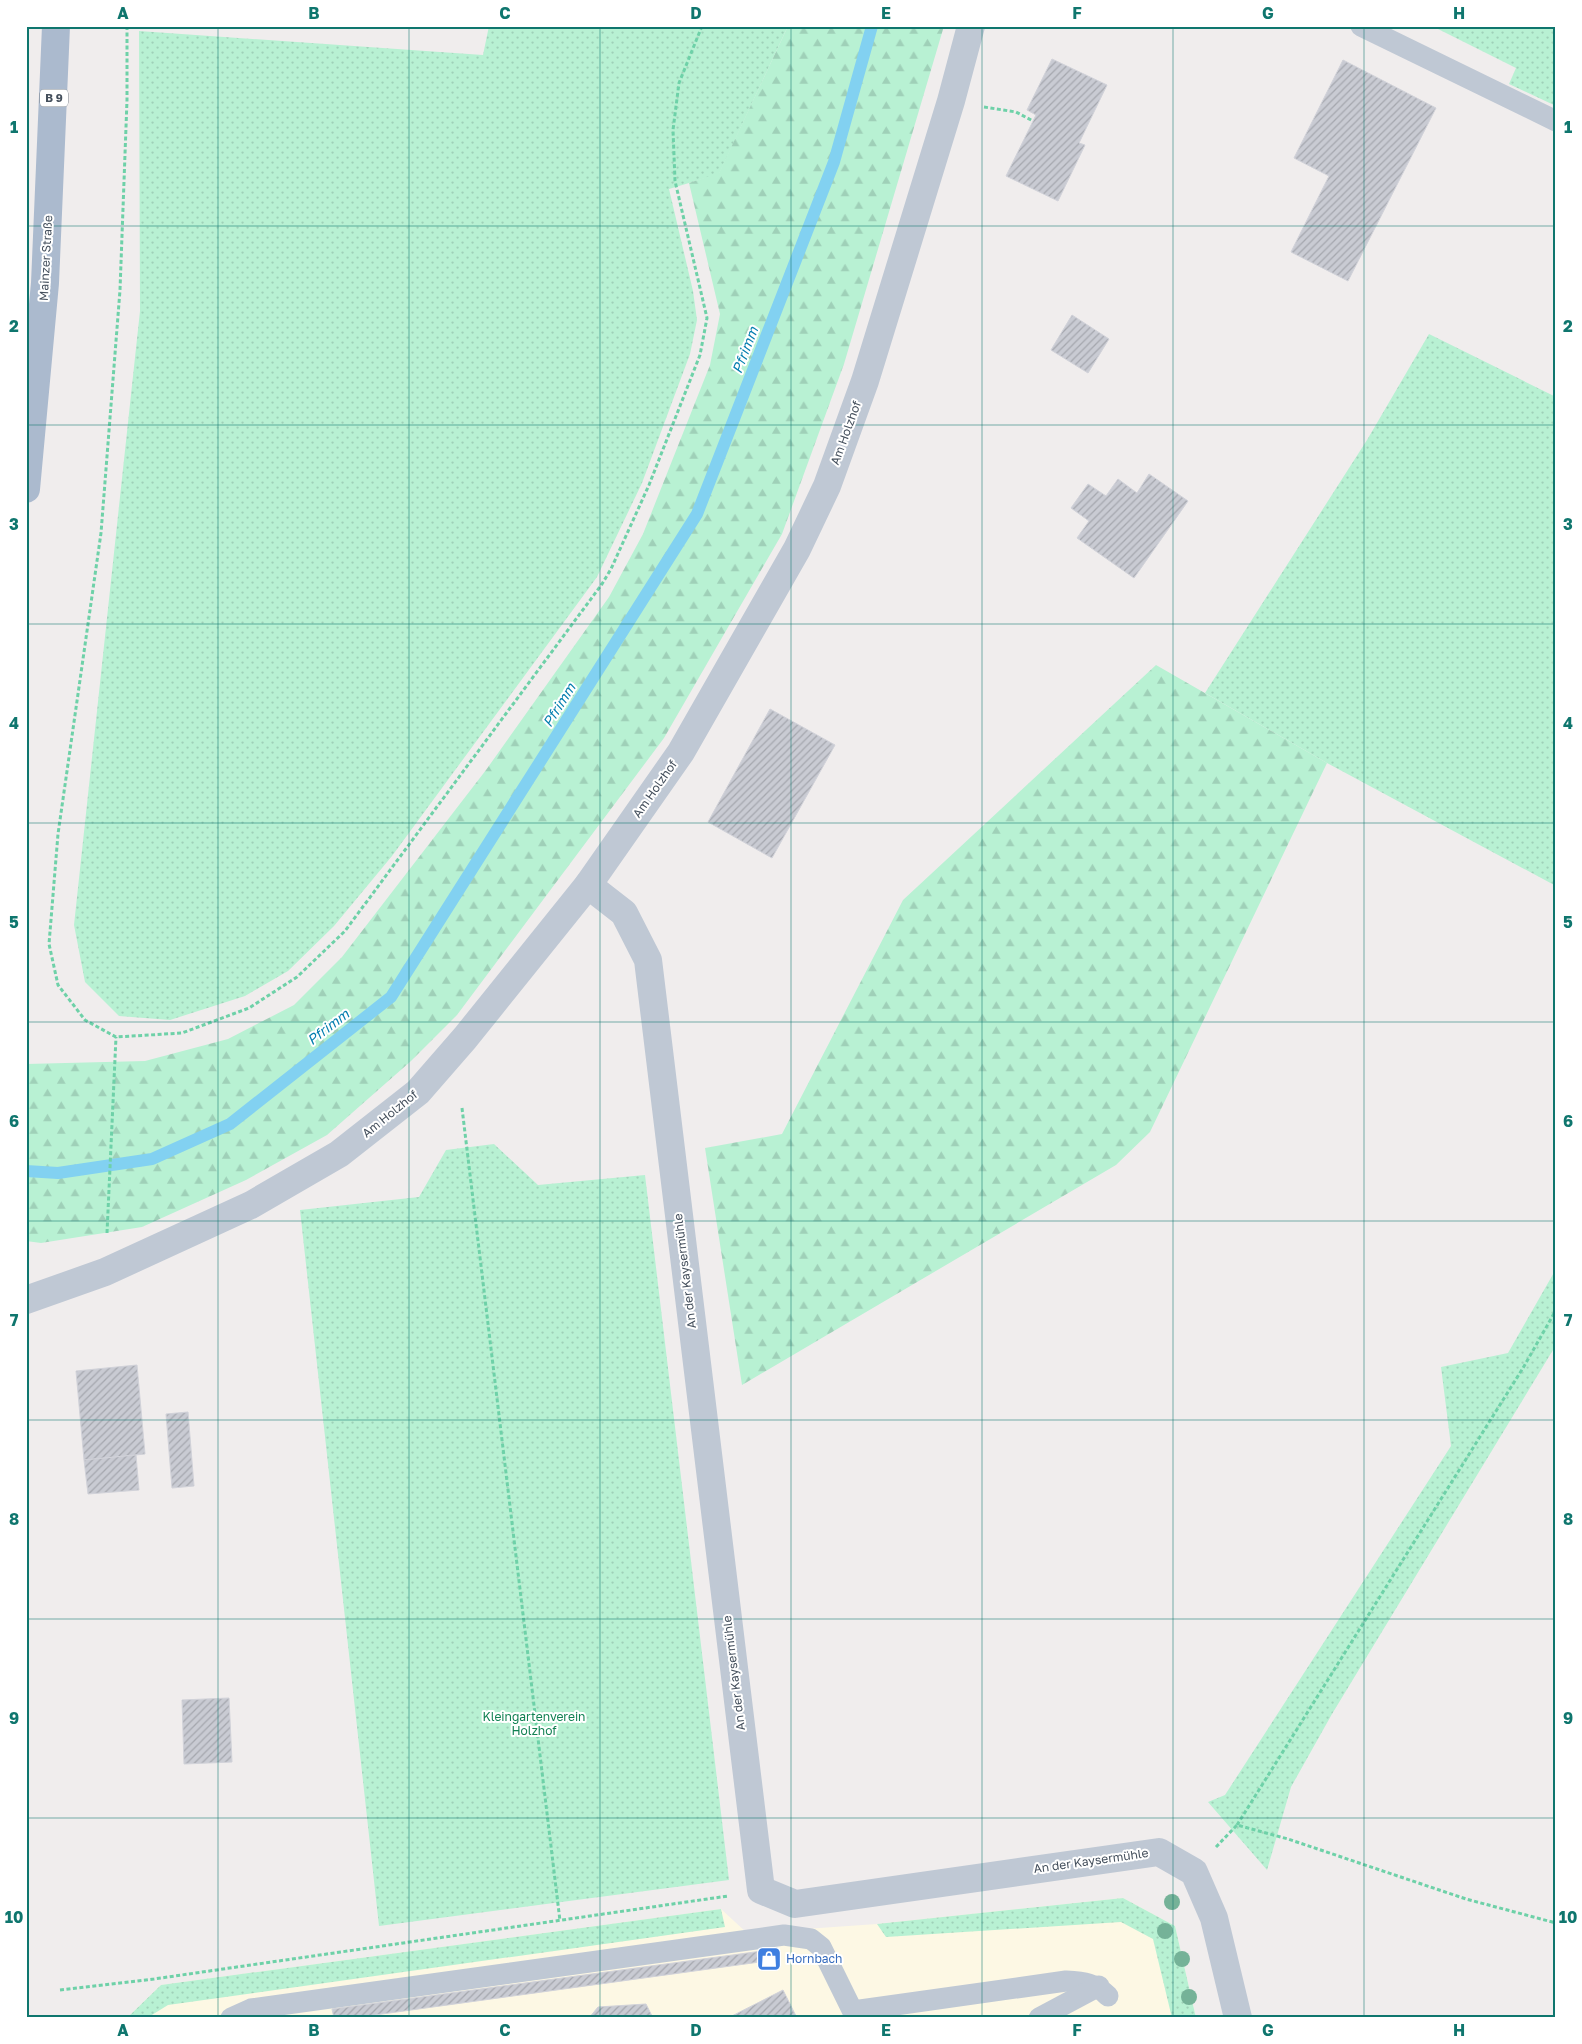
<svg xmlns="http://www.w3.org/2000/svg" width="1582" height="2044" viewBox="0 0 1582 2044" font-family="'Golos Text',sans-serif">
  <defs>
    <pattern id="green-dots" width="8" height="8" patternUnits="userSpaceOnUse" patternTransform="scale(1.25)"><rect width="8" height="8" fill="#b8f1d3"/><path d="M2 2h.1M6 6h.1" fill="none" stroke="#9fd0b8" stroke-width="1.8" stroke-linecap="round"/></pattern>
    <pattern id="forest-firs" width="22" height="20" patternUnits="userSpaceOnUse" patternTransform="scale(1.25)"><rect width="22" height="20" fill="#b8f1d3"/><path d="M5 1l3.5 6h-7zM16 11l3.5 6h-7z" fill="#9fd0b8"/></pattern>
    <pattern id="building-hatch" width="6" height="6" patternUnits="userSpaceOnUse" patternTransform="scale(1.25)"><rect width="6" height="6" fill="#c9cbd3"/><path d="M-1 1l2-2M0 6l6-6M5 7l2-2" fill="none" stroke="#a5a7ae"/></pattern>
  </defs>
  <rect width="100%" height="100%" fill="#f0eded"/>
  <path fill="#fdf8e4" d="M1123,1898l52,28 21,92h-1069l34,-33 560,-76 26,24 130,-9z"/>
  <g fill="url(#green-dots)">
    <path d="M489,26h299l-69,148 -50,15 24,102 4,29 -7,34 -48,129 -45,94 -205,279 -58,70 -46,45 -43,25 -75,24 -51,-4 -34,-34 -11,-57 66,-614 -1,-280 344,24z"/>
    <path d="M1432,26h124v80l-47,-22 7,-16z"/>
    <path d="M1429,334l127,63v489l-229,-123 -122,-70 162,-253z"/>
    <path d="M494,1144l44,41 107,-10 84,705 -350,46 -79,-716 119,-13 27,-47z"/>
    <path d="M1556,1269v76l-224,369 -41,73 -24,83 -59,-68 17,-7 226,-349 -10,-79 67,-14z"/>
    <path d="M1123,1898l52,28 21,92h-24l-19,-79 -32,-17 -235,15 -9,-13z"/>
    <path d="M721,1909l4,18 -557,78 -21,13h-20l34,-33z"/>
  </g>
  <g fill="url(#forest-firs)">
    <path d="M788,26h156l-100,338 -62,170 -118,204 -207,277 -46,46 -84,74 -81,45 -104,47 -101,16 -15,-2v-177l119,-3 83,-22 66,-34 48,-48 144,-187 123,-173 34,-63 67,-169 10,-51 -31,-131 30,-10z"/>
    <path d="M1156,665l171,98 -177,369 -34,33 -374,220 -37,-237 77,-14 121,-234z"/>
  </g>
  <g fill="none" stroke-linecap="round" stroke-linejoin="round">
    <path stroke="#82d1f1" stroke-width="12" d="M26,1171l32,2 94,-14 78,-35 161,-127 306,-483 137,-352 38,-136"/>
  </g>
  <g fill="url(#building-hatch)" stroke="#d1d2d9">
    <path d="M1052,59l55,26 -28,58 6,2 -27,56 -52,-25 30,-61 -9,-5z"/>
    <path d="M1343,60l93,48 -88,173 -57,-29 38,-76 -35,-18z"/>
    <path d="M1072,315l37,24 -21,34 -37,-23z"/>
    <path d="M1149,474l39,27 -54,77 -57,-40 12,-17 -18,-13 17,-24 18,12 12,-17 19,14z"/>
    <path d="M770,709l65,36 -63,113 -64,-36z"/>
    <path d="M137,1365l8,89 -61,6 -8,-89z"/>
    <path d="M188,1412l6,74 -22,2 -6,-74z"/>
    <path d="M136,1455l3,35 -51,4 -4,-34z"/>
    <path d="M229,1698l3,64 -48,2 -2,-64z"/>
    <path d="M762,1951l5,10 -414,57h-19l-2,-9z"/>
    <path d="M783,1990l14,28h-69z"/>
    <path d="M646,2004l7,14h-64l9,-11z"/>
  </g>
  <g fill="none" stroke-linecap="round" stroke-linejoin="round">
    <g stroke="#6ed1a8" stroke-width="3" stroke-dasharray="4 2.5" stroke-linecap="butt">
      <path d="M127,26v74l-7,190 -19,243 -43,301 -9,110 9,41 27,35 31,17 66,-4 67,-25 48,-31 48,-46 257,-347 9,-15 38,-84 51,-130 7,-37 -32,-137 -2,-51 6,-47 23,-57"/>
      <path d="M984,107l32,5 17,9"/>
      <path d="M462,1108l98,813"/>
      <path d="M107,1233l9,-196"/>
      <path d="M1237,1825l286,-457 33,-58"/>
      <path d="M1216,1847l21,-22 51,14 178,60 90,24"/>
      <path d="M60,1990l94,-11 574,-83"/>
    </g>
    <g stroke="#bfc8d4" stroke-width="21">
      <path d="M1361,26l195,95"/>
      <path d="M853,2011l213,-30c18,1 29,2 42,15"/>
      <path d="M231,2018l20,-9 533,-74 27,4 10,8 35,71"/>
      <path d="M1039,2018l60,-32"/>
    </g>
    <g stroke="#bfc8d4" stroke-width="28">
      <path d="M588,885l36,28 24,47 113,930 34,14 364,-52 35,20 20,46 24,100"/>
      <path d="M26,1300l79,-28 146,-67 88,-51 79,-62 47,-54 123,-153 93,-133 116,-203 30,-63 38,-105 86,-280 20,-75"/>
    </g>
    <path stroke="#abbace" stroke-width="28" d="M26,489l19,-206 11,-257"/>
  </g>
  <g fill="#75b298">
    <circle cx="1172" cy="1902" r="8"/>
    <circle cx="1165" cy="1931" r="8"/>
    <circle cx="1182" cy="1959" r="8"/>
    <circle cx="1189" cy="1997" r="8"/>
  </g>
  <path fill="none" stroke="#0f766e" stroke-width="1" stroke-opacity="0.55" d="M218,26v1992M409,26v1992M600,26v1992M791,26v1992M982,26v1992M1173,26v1992M1364,26v1992M26,226h1530M26,425h1530M26,624h1530M26,823h1530M26,1022h1530M26,1221h1530M26,1420h1530M26,1619h1530M26,1818h1530"/>
  <defs>
    <symbol id="shop-square" viewBox="-11 -11 22 22"><rect x="-9" y="-9" width="18" height="18" rx="4" fill="#3f7fe0" stroke="#fff"/><path d="M-5-2.5h2.3a2.7 3.5 0 0 1 5.4 0H5L5.5 6h-11ZM-1.5-2.5h3a1.5 2.3 0 0 0-3 0Z" fill="#fff"/></symbol>
  </defs>
  <g fill-rule="evenodd">
    <use href="#shop-square" x="755" y="1945" width="28" height="28"/>
  </g>
  <g text-anchor="middle" stroke-width="4" stroke-linejoin="round" paint-order="stroke">
    <rect fill="#fff" stroke="#7c848d" stroke-width="1" x="40" y="89.5" width="28" height="17" rx="4"/>
    <g font-size="11" font-weight="bold" fill="#444f5c">
      <text x="54" y="102">B 9</text>
    </g>
    <g font-size="12" fill="#444f5c" stroke="#fff">
      <text transform="translate(46 258) rotate(-87)" y="4">Mainzer Straße</text>
      <text transform="translate(846 433) rotate(-70)" y="4">Am Holzhof</text>
      <text transform="translate(655 789) rotate(-55)" y="4">Am Holzhof</text>
      <text transform="translate(390 1114) rotate(-39)" y="4">Am Holzhof</text>
      <text transform="translate(685 1271) rotate(-97)" y="4">An der Kaysermühle</text>
      <text transform="translate(734 1673) rotate(-97)" y="4">An der Kaysermühle</text>
      <text transform="translate(1091 1861) rotate(-8)" y="4">An der Kaysermühle</text>
    </g>
    <g font-size="12" fill="#118152" stroke="#fff">
      <text x="534" y="1721">Kleingartenverein<tspan x="534" dy="14">Holzhof</tspan></text>
    </g>
    <g font-size="12" fill="#366cbe" stroke="#fff" text-anchor="start">
      <text x="786" y="1963">Hornbach</text>
    </g>
    <g font-size="14" font-style="italic" fill="#047eaf" stroke="#fff">
      <text transform="translate(745 350) rotate(-69)" y="5">Pfrimm</text>
      <text transform="translate(559 705) rotate(-58)" y="5">Pfrimm</text>
      <text transform="translate(328 1027) rotate(-38)" y="5">Pfrimm</text>
    </g>
  </g>
  <rect width="1582" height="2044" fill="none" stroke="#ffffff" stroke-width="55"/>
  <rect x="28" y="28" width="1526" height="1988" fill="none" stroke="#0f766e" stroke-width="2"/>
  <g font-size="16" text-anchor="middle" font-weight="bold" fill="#0f766e">
    <text x="123" y="19">A</text>
    <text x="314" y="19">B</text>
    <text x="505" y="19">C</text>
    <text x="696" y="19">D</text>
    <text x="886" y="19">E</text>
    <text x="1077" y="19">F</text>
    <text x="1268" y="19">G</text>
    <text x="1459" y="19">H</text>
    <text x="14" y="133">1</text>
    <text x="1568" y="133">1</text>
    <text x="14" y="332">2</text>
    <text x="1568" y="332">2</text>
    <text x="14" y="530">3</text>
    <text x="1568" y="530">3</text>
    <text x="14" y="729">4</text>
    <text x="1568" y="729">4</text>
    <text x="14" y="928">5</text>
    <text x="1568" y="928">5</text>
    <text x="14" y="1127">6</text>
    <text x="1568" y="1127">6</text>
    <text x="14" y="1326">7</text>
    <text x="1568" y="1326">7</text>
    <text x="14" y="1525">8</text>
    <text x="1568" y="1525">8</text>
    <text x="14" y="1724">9</text>
    <text x="1568" y="1724">9</text>
    <text x="14" y="1923">10</text>
    <text x="1568" y="1923">10</text>
    <text x="123" y="2036">A</text>
    <text x="314" y="2036">B</text>
    <text x="505" y="2036">C</text>
    <text x="696" y="2036">D</text>
    <text x="886" y="2036">E</text>
    <text x="1077" y="2036">F</text>
    <text x="1268" y="2036">G</text>
    <text x="1459" y="2036">H</text>
  </g>
</svg>
